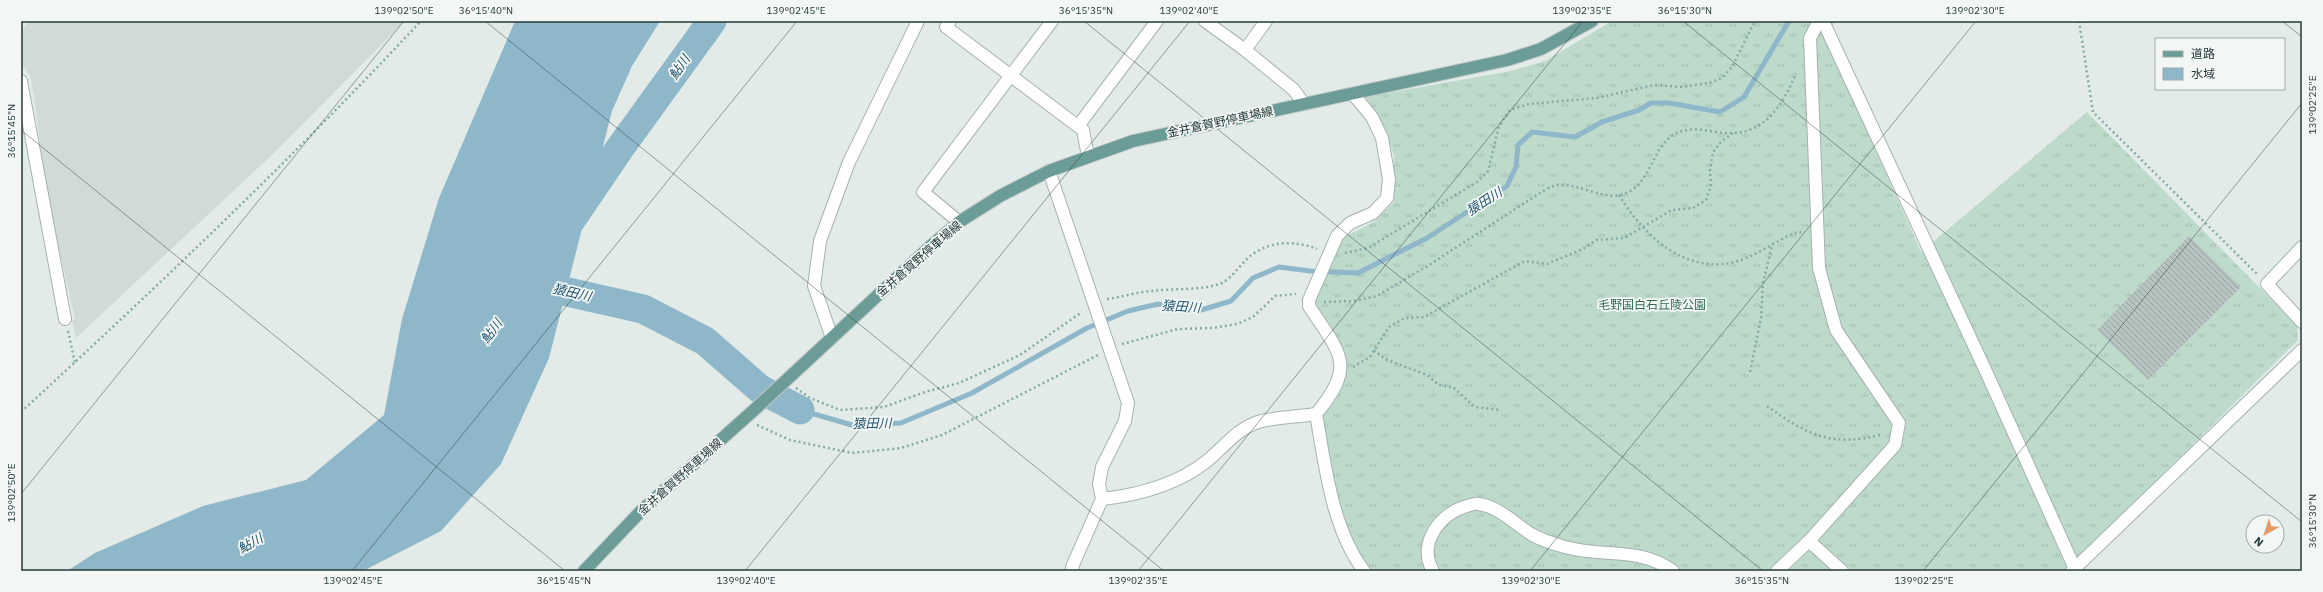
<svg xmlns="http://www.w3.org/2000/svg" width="2323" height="592" viewBox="0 0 2323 592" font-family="'IBM Plex Sans','Noto Sans JP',sans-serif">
  <defs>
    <pattern id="grass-tufts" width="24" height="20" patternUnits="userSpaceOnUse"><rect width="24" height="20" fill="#bddaca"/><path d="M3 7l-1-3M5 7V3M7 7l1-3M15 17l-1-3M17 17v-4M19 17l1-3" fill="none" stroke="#a2bcae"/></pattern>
    <pattern id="building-back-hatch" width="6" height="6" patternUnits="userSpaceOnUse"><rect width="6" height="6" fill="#b7c5c2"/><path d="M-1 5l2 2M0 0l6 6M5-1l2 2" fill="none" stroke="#95a19f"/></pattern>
  </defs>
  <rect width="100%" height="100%" fill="#e2ebe8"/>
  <path fill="#d0dad7" d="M29,21h376l-131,132 -198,185 -4,-17 3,-2 -21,-93 -3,-5 -18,-130 -3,-15 -9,-13v-32z"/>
  <path fill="url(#grass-tufts)" d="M1612,21h224l-13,12 98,219 166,-140 210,214 1,14 -233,231h-696c-34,-41 -38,-103 -48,-154 45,-42 18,-76 -9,-117l28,-61 34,-17 20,-20v-46l-6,-18 -28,-40 151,-27 34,-10z"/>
  <path fill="#8fb7ca" d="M515,21h145l-28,45 -20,45 -63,247 -48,106 -60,67 -78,40h-296l28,-18 108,-47 103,-26 78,-65 18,-96 37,-121z"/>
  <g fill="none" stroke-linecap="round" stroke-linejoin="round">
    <path stroke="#8fb7ca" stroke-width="5" d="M800,410l52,15 49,-2 71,-30 115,-65 41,-17 30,-7 43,6 30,-9 22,-23 26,-11 31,4 48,2 69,-35 80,-52 9,-19 2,-22 14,-13 43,5 27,-15 37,-12 12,-7h18l51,9 24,-15 45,-76"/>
    <g stroke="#8fb7ca" stroke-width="29">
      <path d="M571,220l49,-72 92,-127"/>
      <path d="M531,279l19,9 93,21 62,32 55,48 40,21"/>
    </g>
  </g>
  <path fill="url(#building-back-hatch)" d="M2189,236l52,51 -93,93 -51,-50z"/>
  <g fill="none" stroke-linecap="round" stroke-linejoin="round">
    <defs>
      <g id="minor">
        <path d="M950,21l-4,6 137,103 5,26"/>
        <path d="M1205,21l40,29"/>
        <path d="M1266,21l-21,29 49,40 10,14"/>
        <path d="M1819,21l-9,17 9,230 17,62 63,93 -4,22 -86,96 33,30"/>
        <path d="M1823,21l166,357 86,191"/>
        <path d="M21,81l44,238"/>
        <path d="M1078,126l79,-105"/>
        <path d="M1049,171l79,232 -3,18 -23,46 -3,17 3,15 -30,68 1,4"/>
        <path d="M959,222l-36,-30 129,-171"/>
        <path d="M2302,247l-35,37 35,38"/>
        <path d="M832,338l-18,-52 6,-45 29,-79 69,-141"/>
        <path d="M1316,414c9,51 16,115 48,157"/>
        <path d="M1102,499c36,-4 76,-15 105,-38 17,-14 30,-32 51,-39 18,-5 40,-5 58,-8 42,-50 23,-61 -7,-108v-6l28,-64 13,-13 23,-10 14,-15 2,-19 -7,-41 -10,-21 -19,-23"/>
        <path d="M1433,571c-16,-27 7,-58 34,-65 4,-1 8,-3 12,-2 20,3 35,19 52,30 10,6 23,10 34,13 39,11 73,-1 108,24"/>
        <path d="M1777,571l32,-30"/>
        <path d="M2072,571l230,-221"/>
      </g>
      <path id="major" d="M584,571l57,-60 113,-101 179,-166 26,-22 41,-26 49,-25 84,-30 374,-81 34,-11 51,-28"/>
    </defs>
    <use href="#minor" stroke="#a5b2b0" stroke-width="14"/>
    <use href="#major" stroke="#c2c8c7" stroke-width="14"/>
    <g stroke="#85aba6" stroke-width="2.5" stroke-dasharray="2 3" stroke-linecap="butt">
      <path d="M2079,21l14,91 165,163"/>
      <path d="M1619,195c23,38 62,77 111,68 22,-4 44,-21 64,-30l10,-1"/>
      <path d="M1345,253l23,-5 109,-66 11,-11 11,-45 11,-16 19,-6 68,-6 57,-13 27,2 28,-4 13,-5 10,-11 23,-46"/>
      <path d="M1107,299c15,-2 30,-7 45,-8 22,-3 49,0 70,-8 8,-4 16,-15 22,-21 19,-21 48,-23 73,-13"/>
      <path d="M1324,302l31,-1 22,-5 52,-31 111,-72c5,-3 11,-7 17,-8 18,-3 44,14 63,10 28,-6 30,-39 48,-56 14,-13 31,-10 49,-7 44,8 65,-24 79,-59"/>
      <path d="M68,331l7,32"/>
      <path d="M1122,344l56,-15 35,-1 24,-4 16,-7 22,-21 21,-2"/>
      <path d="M1374,350l11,9 42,16 12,10 14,2 22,20 26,3"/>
      <path d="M1353,367l17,-10 19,-30 16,-9 19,-1 101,-56 22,3 36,-15 13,-9 28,-2 48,-28 21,-2 13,-8 5,-14 -1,-17 3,-17 8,-10 12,-9"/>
      <path d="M1750,372l11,-54 2,-36 10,-39"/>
      <path d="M796,388l14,10 30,12 44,-3 41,-15 34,-9 61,-28 62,-43"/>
      <path d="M1767,406c40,29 66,42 116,28"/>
      <path d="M21,412c137,-126 273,-255 400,-391"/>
      <path d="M757,425l33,15 62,13 49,-5 41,-13 156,-80"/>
    </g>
    <use href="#minor" stroke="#fff" stroke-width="12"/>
    <use href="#major" stroke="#6b9c98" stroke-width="12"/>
  </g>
  <path fill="none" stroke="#243a38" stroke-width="1" stroke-opacity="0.45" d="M485,21l679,550M1084,21l679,550M1683,21l619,501M2282,21l20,16M21,130l544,441M21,494l383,-473M352,571l445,-550M745,571l445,-550M1138,571l445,-550M1530,571l446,-550M1923,571l379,-468"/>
  <g text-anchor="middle" stroke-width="3.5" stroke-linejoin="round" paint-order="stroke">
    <g font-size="12" fill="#243a38" stroke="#f2f7f6">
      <text transform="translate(1220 122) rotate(-12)" y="4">金井倉賀野停車場線</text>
      <text transform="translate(919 259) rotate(-41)" y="4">金井倉賀野停車場線</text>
      <text transform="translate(680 477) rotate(-42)" y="4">金井倉賀野停車場線</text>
    </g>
    <g font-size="12" fill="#326d53" stroke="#f2f7f6">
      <text x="1652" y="309">毛野国白石丘陵公園</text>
    </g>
    <g font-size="13" font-style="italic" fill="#245670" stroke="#f2f7f6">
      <text transform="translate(679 67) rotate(-55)" y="5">鮎川</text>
      <text transform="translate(1484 201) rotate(-33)" y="5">猿田川</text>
      <text transform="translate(572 292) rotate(13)" y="5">猿田川</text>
      <text transform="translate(1181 306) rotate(4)" y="5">猿田川</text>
      <text transform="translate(491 331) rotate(-53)" y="5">鮎川</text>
      <text transform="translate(872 423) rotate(-1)" y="5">猿田川</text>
      <text transform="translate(250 543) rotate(-29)" y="5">鮎川</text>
    </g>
  </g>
  <rect width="2323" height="592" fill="none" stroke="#f2f7f6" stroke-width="44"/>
  <rect x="2155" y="38" width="130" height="52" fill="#f2f7f6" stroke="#a0abaa"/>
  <rect x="2163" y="51" width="20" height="6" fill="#6b9c98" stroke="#a0abaa"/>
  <text x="2191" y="58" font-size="12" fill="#243a38">道路</text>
  <rect x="2163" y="68" width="20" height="12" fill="#8fb7ca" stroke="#a0abaa"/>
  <text x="2191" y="78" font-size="12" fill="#243a38">水域</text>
  <g transform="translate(2265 534) rotate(219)"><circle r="19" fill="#f2f7f6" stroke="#a0abaa"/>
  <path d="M0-3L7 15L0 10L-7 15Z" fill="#e49b67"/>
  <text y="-6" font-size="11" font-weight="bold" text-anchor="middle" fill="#243a38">N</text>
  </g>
  <rect x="22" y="22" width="2279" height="548" fill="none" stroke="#243a38" stroke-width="1.5"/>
  <g font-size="10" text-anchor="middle" fill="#243a38">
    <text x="404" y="14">139°02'50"E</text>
    <text x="486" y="14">36°15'40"N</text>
    <text x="796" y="14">139°02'45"E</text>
    <text x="1086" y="14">36°15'35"N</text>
    <text x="1189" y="14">139°02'40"E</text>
    <text x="1582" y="14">139°02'35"E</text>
    <text x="1685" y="14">36°15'30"N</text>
    <text x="1975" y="14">139°02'30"E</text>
    <text transform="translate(2312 105) rotate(-90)" y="4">139°02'25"E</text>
    <text transform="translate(11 131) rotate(-90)" y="4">36°15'45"N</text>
    <text transform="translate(11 493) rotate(-90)" y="4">139°02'50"E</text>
    <text transform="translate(2312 521) rotate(-90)" y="4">36°15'30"N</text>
    <text x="353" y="584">139°02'45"E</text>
    <text x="564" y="584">36°15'45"N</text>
    <text x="746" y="584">139°02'40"E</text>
    <text x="1138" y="584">139°02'35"E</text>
    <text x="1531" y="584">139°02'30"E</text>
    <text x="1762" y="584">36°15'35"N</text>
    <text x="1924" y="584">139°02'25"E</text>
  </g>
</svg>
